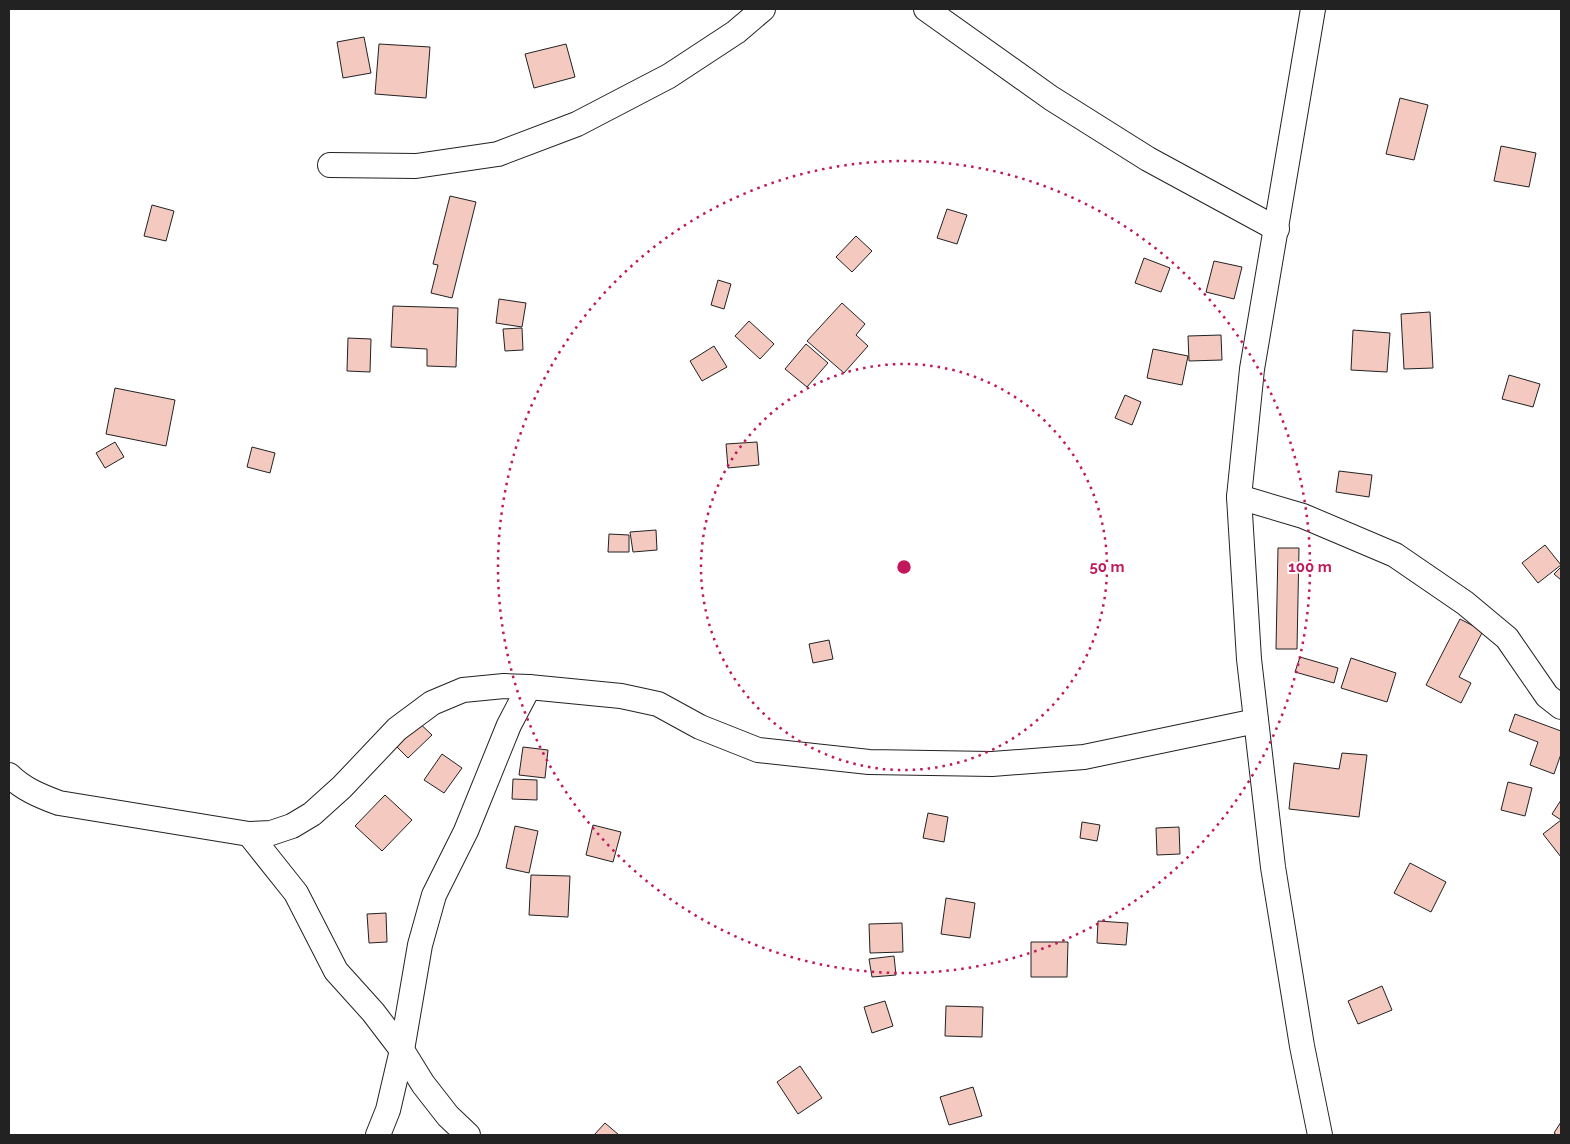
<svg xmlns="http://www.w3.org/2000/svg" width="1570" height="1144" viewBox="0 0 1570 1144" font-family="Raleway,sans-serif">
  <rect width="100%" height="100%" fill="#fff"/>
  <g fill="#f3c9c0" stroke="#222">
    <path d="M364,37l7,36 -28,5 -6,-36z"/>
    <path d="M379,44l51,3 -4,51 -51,-4z"/>
    <path d="M566,44l9,33 -41,11 -9,-34z"/>
    <path d="M1400,98l28,7 -14,55 -28,-6z"/>
    <path d="M1501,146l35,7 -7,34 -35,-6z"/>
    <path d="M450,196l26,6 -24,96 -21,-5 7,-28 -5,-1z"/>
    <path d="M152,205l22,6 -8,30 -22,-5z"/>
    <path d="M947,209l20,6 -10,29 -20,-6z"/>
    <path d="M856,236l16,15 -20,21 -16,-15z"/>
    <path d="M1144,258l26,10 -9,24 -26,-9z"/>
    <path d="M1214,261l28,6 -8,32 -28,-7z"/>
    <path d="M718,280l13,4 -7,25 -13,-4z"/>
    <path d="M499,299l27,4 -4,24 -26,-4z"/>
    <path d="M842,303l23,21 -9,11 12,11 -24,27 -37,-32z"/>
    <path d="M393,306l65,2 -2,59 -29,-1v-17l-36,-2z"/>
    <path d="M1430,312l3,56 -29,1 -3,-55z"/>
    <path d="M749,321l25,23 -14,15 -25,-23z"/>
    <path d="M522,328l1,22 -18,1 -2,-22z"/>
    <path d="M1353,330l37,3 -3,39 -36,-2z"/>
    <path d="M1221,335l1,25 -33,1 -1,-25z"/>
    <path d="M348,338l23,1 -1,33 -23,-1z"/>
    <path d="M806,344l22,19 -21,24 -22,-18z"/>
    <path d="M714,346l13,21 -25,14 -12,-20z"/>
    <path d="M1153,349l35,7 -6,29 -35,-7z"/>
    <path d="M1509,375l31,9 -7,23 -31,-8z"/>
    <path d="M115,388l60,12 -9,46 -60,-12z"/>
    <path d="M1125,395l16,7 -9,23 -17,-7z"/>
    <path d="M115,442l9,15 -19,11 -9,-15z"/>
    <path d="M757,442l2,23 -31,3 -2,-24z"/>
    <path d="M252,447l23,6 -5,20 -23,-6z"/>
    <path d="M1339,471l33,4 -3,22 -33,-5z"/>
    <path d="M656,530l1,20 -24,2 -3,-20z"/>
    <path d="M609,534l20,1v17h-21z"/>
    <path d="M1545,545l16,20 -23,18 -16,-20z"/>
    <path d="M1278,548h21l-2,101h-21z"/>
    <path d="M1561,567v13l-7,-6z"/>
    <path d="M1460,619l23,12 -24,46 12,6 -10,20 -35,-18z"/>
    <path d="M829,640l4,19 -20,4 -4,-19z"/>
    <path d="M1300,657l38,11 -4,15 -39,-11z"/>
    <path d="M1351,658l45,15 -9,29 -46,-14z"/>
    <path d="M1515,714l46,17v23l-7,20 -24,-9 8,-23 -29,-11z"/>
    <path d="M414,718l18,17 -24,23 -17,-17z"/>
    <path d="M523,747l25,3 -3,28 -26,-3z"/>
    <path d="M1342,753l25,2 -8,62 -70,-8 5,-46 45,6z"/>
    <path d="M442,754l20,14 -18,25 -20,-13z"/>
    <path d="M513,779l24,1v20l-25,-1z"/>
    <path d="M1508,782l24,6 -7,28 -24,-6z"/>
    <path d="M385,795l27,25 -30,31 -27,-25z"/>
    <path d="M1561,800v20l-9,-6z"/>
    <path d="M928,813l20,4 -4,25 -21,-4z"/>
    <path d="M1561,820v37l-18,-23z"/>
    <path d="M1082,822l18,3 -3,16 -17,-3z"/>
    <path d="M593,825l28,7 -8,30 -27,-7z"/>
    <path d="M515,826l23,5 -9,42 -23,-5z"/>
    <path d="M1179,827l1,27 -23,1 -1,-27z"/>
    <path d="M1410,863l36,19 -15,30 -37,-19z"/>
    <path d="M531,875l39,1 -2,41 -39,-2z"/>
    <path d="M946,898l29,5 -5,35 -29,-4z"/>
    <path d="M386,913l1,29 -18,1 -2,-29z"/>
    <path d="M1098,921l30,2 -2,22 -29,-2z"/>
    <path d="M902,923l1,29 -33,1 -1,-29z"/>
    <path d="M1031,942h37l-1,35h-36z"/>
    <path d="M894,956l2,19 -24,2 -3,-18z"/>
    <path d="M1382,986l10,24 -34,14 -10,-23z"/>
    <path d="M885,1001l8,25 -21,7 -8,-26z"/>
    <path d="M946,1006l37,1 -1,30 -37,-1z"/>
    <path d="M800,1066l22,32 -24,16 -21,-32z"/>
    <path d="M973,1087l9,29 -33,9 -9,-28z"/>
    <path d="M1561,1122v13h-4l-3,-2z"/>
    <path d="M605,1123l14,12h-25z"/>
  </g>
  <g fill="none" stroke-linecap="round" stroke-linejoin="round">
    <defs>
      <g id="minor">
        <path d="M926,9l125,89 97,61 129,70"/>
        <path d="M1313,9l-61,360 -13,128 10,162 24,208 29,179 18,89"/>
        <path d="M330,165l86,1 82,-12 79,-30 92,-48 67,-44 27,-23"/>
        <path d="M1239,497l64,19 92,39 70,48 42,35 40,58 14,11"/>
        <path d="M9,775c14,14 31,21 50,28l190,31 22,-1 21,-7 20,-12 30,-27 55,-58 35,-26 31,-13 41,-4 25,1 92,9 37,8 42,23 58,23 111,12 123,2 92,-7 172,-36"/>
        <path d="M249,834l47,59 40,78 37,41 29,38 21,34 25,32 20,19"/>
        <path d="M378,1135l10,-25 14,-60 18,-105 14,-50 32,-64 43,-106 20,-38"/>
      </g>
    </defs>
    <use href="#minor" stroke="#222" stroke-width="26"/>
    <use href="#minor" stroke="#fff" stroke-width="24"/>
  </g>
  <g fill="none" stroke="#c2185b" stroke-width="2.5" stroke-dasharray="2.5 5">
    <circle cx="904" cy="567" r="203"/>
    <circle cx="904" cy="567" r="406"/>
  </g>
  <circle cx="904" cy="567" r="8" fill="#c2185b" stroke="#fff" stroke-width="2.5"/>
  <g font-size="15" text-anchor="middle" font-weight="bold" fill="#c2185b" stroke="#fff" stroke-width="4" stroke-linejoin="round" paint-order="stroke">
    <text x="1107" y="572">50 m</text>
    <text x="1310" y="572">100 m</text>
  </g>
  <rect width="1570" height="1144" fill="none" stroke="#222222" stroke-width="20"/>
</svg>
